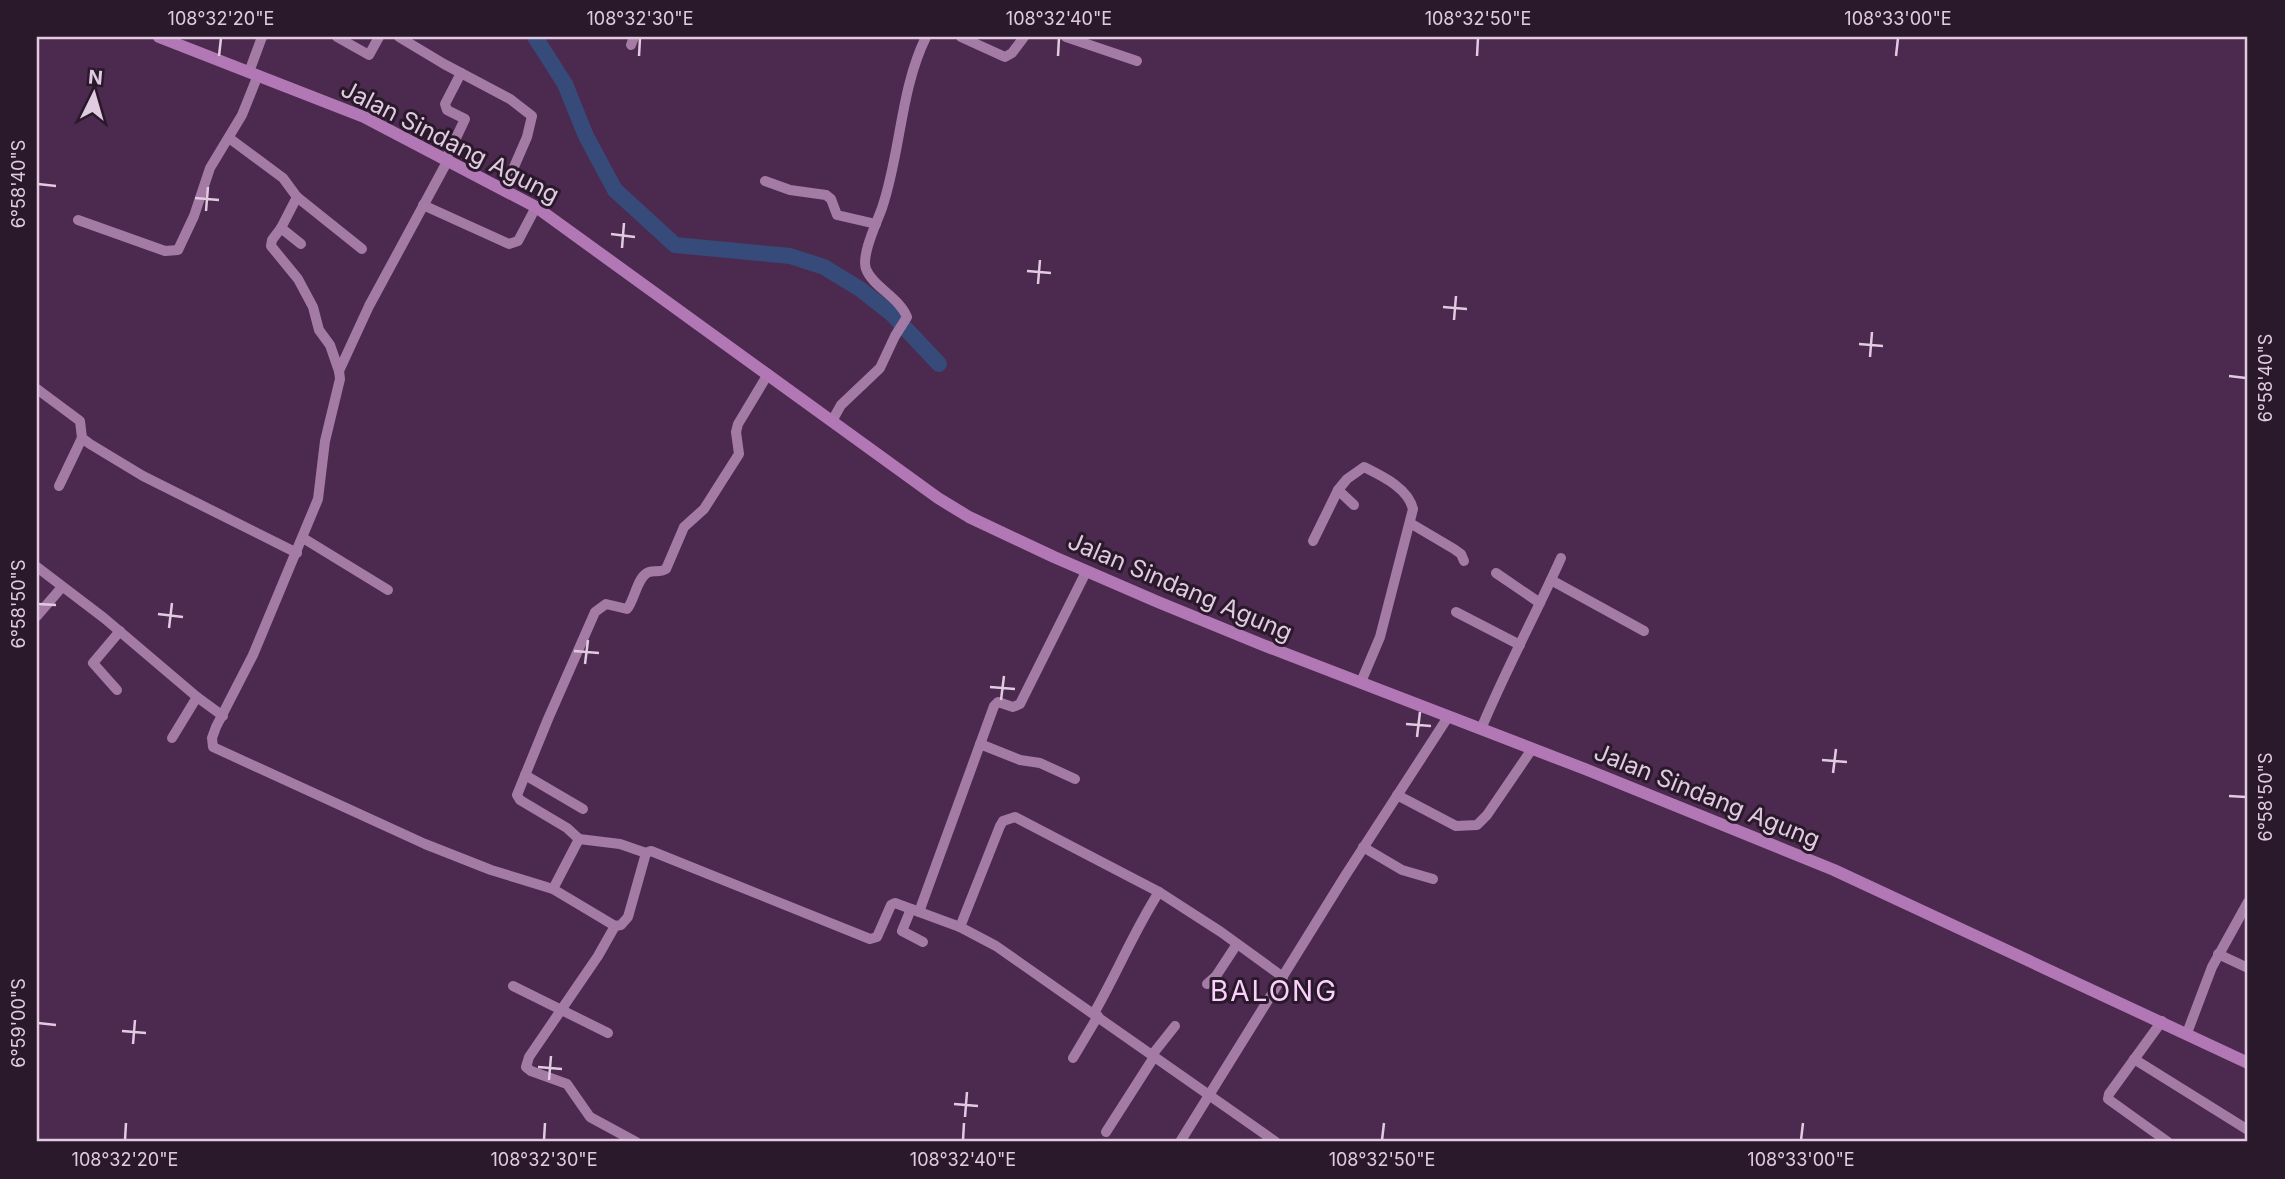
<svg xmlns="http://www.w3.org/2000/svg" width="2285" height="1179" viewBox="0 0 2285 1179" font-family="Inter,sans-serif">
  <rect width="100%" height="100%" fill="#4c294e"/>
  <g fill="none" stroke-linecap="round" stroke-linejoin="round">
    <path stroke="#374b7a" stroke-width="16" d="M535,37l30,47 21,52 29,54 60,55 115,11 34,11 36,22 32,25 47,50"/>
    <g stroke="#a47ba5" stroke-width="10">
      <path d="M337,37l32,18 10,-18"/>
      <path d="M399,37l45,27 66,35 22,17 -5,21 -23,53"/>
      <path d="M961,37l44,20 7,-4 12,-16"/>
      <path d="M1066,37l71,24"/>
      <path d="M631,45l3,-8"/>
      <path d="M249,72l13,-35"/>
      <path d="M229,138l54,40 14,19 65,52"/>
      <path d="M446,159l19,-40 -18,-9 -2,-6 16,-31"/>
      <path d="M765,181l25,9 36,5 5,4 6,16 39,9"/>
      <path d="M297,197l-16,31 20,16"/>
      <path d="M423,205l86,39 9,-3 18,-34"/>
      <path d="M78,220l87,31 13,-1 16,-34 16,-48 32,-53 16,-40"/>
      <path d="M281,228l-9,12 -1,6 27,33 15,28 6,23 11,15 9,26 1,8 -15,62 -7,58 -65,156 -37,72 -4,11 1,9 212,97 66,26 62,19"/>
      <path d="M339,371l30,-65 79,-146"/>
      <path d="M37,389l43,32 2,17 8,6 53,32 154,77"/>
      <path d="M832,421l9,-16 39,-37 15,-32 12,-19c-8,-20 -34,-30 -41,-48 -5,-14 11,-47 16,-61 19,-56 18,-118 44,-171"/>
      <path d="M59,486l23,-48"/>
      <path d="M1338,490l9,-11 17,-12c18,9 44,21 49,42l-33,128 -19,45"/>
      <path d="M1410,523l44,26 7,5 3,7"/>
      <path d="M303,538l85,52"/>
      <path d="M1313,541l25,-51 16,15"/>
      <path d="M37,567l67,51 93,79 26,19"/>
      <path d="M1496,573l44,30"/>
      <path d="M1551,580l93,51"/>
      <path d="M1456,612l64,33"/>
      <path d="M37,616l25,-29"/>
      <path d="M117,690l-24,-27 27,-32"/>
      <path d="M1481,729c24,-58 54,-113 80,-171"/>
      <path d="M172,738l25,-41"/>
      <path d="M980,744l40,16 20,3 35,16"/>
      <path d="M525,775l58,34"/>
      <path d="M1397,795l59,31 21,-1 10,-10 45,-66"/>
      <path d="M579,839l41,5 26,9"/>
      <path d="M1363,847l39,23 31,9"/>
      <path d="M911,909l-9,22 21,11"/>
      <path d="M919,912l75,-206 4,-4 15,5 7,-3 66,-132"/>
      <path d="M615,926l6,-1 7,-8 18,-64 5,-2 219,88 7,-2 14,-32 4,-2 65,24 36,19 280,196"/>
      <path d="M960,927l40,-101 3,-5 12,-4 144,75 62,40 62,45"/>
      <path d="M2218,954l30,14"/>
      <path d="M1207,984l9,-8 21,-32"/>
      <path d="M513,986l95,47"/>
      <path d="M1094,1013c23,-40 40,-82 65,-121"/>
      <path d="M2162,1021l-53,73 -1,5 60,43"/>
      <path d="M2187,1033l25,-66 36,-65"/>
      <path d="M1152,1055l23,-29"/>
      <path d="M1073,1058l25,-42"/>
      <path d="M2134,1059l114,71"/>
      <path d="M1106,1132l48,-75"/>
      <path d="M636,1142l-46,-25 -23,-33 -36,-13 -5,-4 3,-10 69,-101 17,-30 -62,-37 26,-50 -12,-11 -47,-28 -3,-5 31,-76 47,-107 11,-8 21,5c8,-9 10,-33 22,-37 6,-2 10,1 17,-3l18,-42 20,-18 35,-55 -3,-22 2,-8 30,-50"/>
      <path d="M1180,1142l165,-266 103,-159"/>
    </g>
    <path stroke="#b278b5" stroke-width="12" d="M159,37l205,80 172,90 402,291 31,19 85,40 104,45 105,43 322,124 249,101 414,193"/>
  </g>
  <path fill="none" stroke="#e1cbe1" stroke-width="2.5" d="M219,56l2,-18M639,56l1,-18M1058,56l1,-18M1477,56l1,-18M1896,56l2,-18M38,184l18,2M195,198l24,2M206,211l2,-24M611,234l24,3M622,248l2,-25M1027,271l24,2M1038,284l2,-24M1443,307l24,2M1454,320l2,-24M1859,344l24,2M1870,357l2,-25M2229,376l17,2M38,604l18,1M158,614l25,3M169,628l3,-25M574,651l25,2M585,664l3,-24M990,687l25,2M1001,700l3,-24M1406,724l25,2M1417,737l3,-25M1822,760l25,2M1833,773l3,-24M2229,796l17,1M38,1023l18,2M122,1031l24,2M133,1044l2,-24M538,1067l24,2M549,1080l2,-24M954,1104l24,2M965,1117l2,-25M125,1140l1,-17M544,1140l1,-17M963,1140l1,-17M1382,1140l2,-17M1801,1140l2,-17"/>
  <g text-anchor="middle" stroke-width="6" stroke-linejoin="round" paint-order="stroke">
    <g font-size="24" fill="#e1cbe1" stroke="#29192a">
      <text transform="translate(450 142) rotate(27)" y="8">Jalan Sindang Agung</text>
      <text transform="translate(1180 587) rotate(23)" y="8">Jalan Sindang Agung</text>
      <text transform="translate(1707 796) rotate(22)" y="8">Jalan Sindang Agung</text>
    </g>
    <g font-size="28" letter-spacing="2" fill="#fcd0fd" stroke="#29192a">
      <text x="1274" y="1001">BALONG</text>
    </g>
  </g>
  <rect width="2285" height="1179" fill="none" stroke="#29192a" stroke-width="77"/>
  <g transform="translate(94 94) rotate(5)" stroke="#29192a" stroke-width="5" paint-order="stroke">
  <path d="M0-5L12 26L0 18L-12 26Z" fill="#e1cbe1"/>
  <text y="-10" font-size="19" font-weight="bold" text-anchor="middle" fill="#e1cbe1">N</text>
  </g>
  <rect x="38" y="38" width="2208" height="1102" fill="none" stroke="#e1cbe1" stroke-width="2.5"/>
  <g font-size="18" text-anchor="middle" fill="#e1cbe1">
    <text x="221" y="25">108°32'20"E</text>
    <text x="640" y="25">108°32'30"E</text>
    <text x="1059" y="25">108°32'40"E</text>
    <text x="1478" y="25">108°32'50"E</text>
    <text x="1898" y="25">108°33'00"E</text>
    <text transform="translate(19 184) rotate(-90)" y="6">6°58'40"S</text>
    <text transform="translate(2266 378) rotate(-90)" y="6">6°58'40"S</text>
    <text transform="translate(19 604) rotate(-90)" y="6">6°58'50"S</text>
    <text transform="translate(2266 797) rotate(-90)" y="6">6°58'50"S</text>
    <text transform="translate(19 1023) rotate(-90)" y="6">6°59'00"S</text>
    <text x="125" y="1166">108°32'20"E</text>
    <text x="544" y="1166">108°32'30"E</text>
    <text x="963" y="1166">108°32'40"E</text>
    <text x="1382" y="1166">108°32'50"E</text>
    <text x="1801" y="1166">108°33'00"E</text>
  </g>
</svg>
